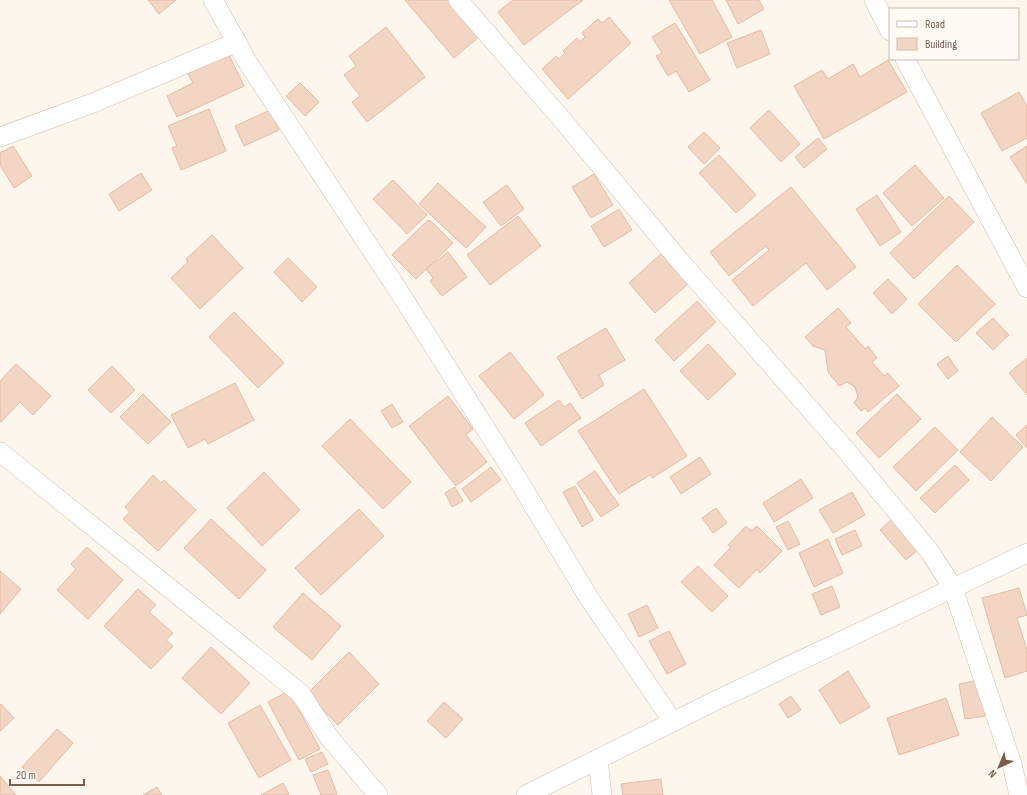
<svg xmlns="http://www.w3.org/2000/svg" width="1027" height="795" viewBox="0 0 1027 795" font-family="'Sofia Sans Condensed',sans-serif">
  <rect width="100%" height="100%" fill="#fdf6ec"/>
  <g fill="#f3d5c3" stroke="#e6bba3">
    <path d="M148,0h28l-17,14z"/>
    <path d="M405,0h47l29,35 -27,23z"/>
    <path d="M513,0h70l-59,45 -26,-33z"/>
    <path d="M669,0h43l20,37 -32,17z"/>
    <path d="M726,0h33l5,9 -26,15z"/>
    <path d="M609,17l22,26 -63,56 -26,-30 14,-13 3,3 6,-6 -2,-2 14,-13 3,4 5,-5 -3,-4 16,-14 4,4z"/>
    <path d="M675,23l35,57 -21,12 -13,-21 -8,5 -12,-20 6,-3 -10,-16z"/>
    <path d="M386,27l39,50 -58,45 -15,-20 8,-6 -16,-21 12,-9 -7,-10z"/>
    <path d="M761,30l9,24 -33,14 -10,-25z"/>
    <path d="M227,51l17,35 -67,31 -10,-21 26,-13 -7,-13z"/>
    <path d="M888,60l19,32 -83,47 -30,-53 28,-16 6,9 25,-15 7,13z"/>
    <path d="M300,83l19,19 -14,14 -19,-20z"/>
    <path d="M1019,92l8,14v32l-25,13 -21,-38z"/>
    <path d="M209,109l17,42 -45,19 -9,-22 5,-2 -9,-20z"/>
    <path d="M270,110l9,20 -35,16 -9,-20z"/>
    <path d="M769,110l31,34 -19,18 -31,-34z"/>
    <path d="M704,132l16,16 -16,16 -16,-17z"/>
    <path d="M818,138l9,11 -23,19 -9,-11z"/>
    <path d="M13,146l19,30 -18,12 -14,-23v-12z"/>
    <path d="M1027,146v38l-17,-27z"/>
    <path d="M719,155l37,40 -20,18 -37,-40z"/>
    <path d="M915,165l29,33 -32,28 -29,-33z"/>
    <path d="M141,173l11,17 -33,21 -10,-17z"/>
    <path d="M594,174l19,31 -22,13 -19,-31z"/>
    <path d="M393,180l34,35 -20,19 -34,-35z"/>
    <path d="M438,183l48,44 -20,21 -47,-44z"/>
    <path d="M507,185l17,24 -23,17 -18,-24z"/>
    <path d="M791,187l65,80 -29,23 -21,-27 -53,43 -21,-26 37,-30 -3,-4 -37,30 -19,-24z"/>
    <path d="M877,195l24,37 -21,14 -24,-37z"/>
    <path d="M949,196l25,26 -60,57 -24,-26z"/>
    <path d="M619,209l13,21 -28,17 -13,-21z"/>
    <path d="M518,216l23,30 -51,39 -23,-30z"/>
    <path d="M428,220l1,2 1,-2 23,23 -37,36 -24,-24z"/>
    <path d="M212,235l31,33 -43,41 -29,-31 17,-16 -2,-3z"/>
    <path d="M448,252l19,25 -25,19 -12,-15 3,-3 -7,-9z"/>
    <path d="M663,252l27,30 -35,31 -26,-30z"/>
    <path d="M288,258l29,29 -15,15 -28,-30z"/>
    <path d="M957,265l38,39 -39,38 -38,-38z"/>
    <path d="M888,279l19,20 -15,15 -19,-21z"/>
    <path d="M697,301l19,21 -42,39 -19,-21z"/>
    <path d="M838,308l13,15 -5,4 19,22 3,-3 9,12 -5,4 12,14 4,-3 11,13 -31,26 -3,-4 -4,3 -7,-8 4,-6 -3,-10 -8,-5 -8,4 -11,-14 -3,-22 -12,-4 -8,-9z"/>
    <path d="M234,312l50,51 -26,25 -49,-51z"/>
    <path d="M993,318l16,17 -16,15 -17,-17z"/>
    <path d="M606,328l19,32 -26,15 5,10 -22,14 -25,-42z"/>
    <path d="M708,344l28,30 -28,26 -28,-29z"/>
    <path d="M510,352l34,43 -30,24 -35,-43z"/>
    <path d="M948,356l10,15 -10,8 -11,-15z"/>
    <path d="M1027,358v37l-18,-22z"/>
    <path d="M16,364l35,32 -18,19 -13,-13 -19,20 -1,-1v-40z"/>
    <path d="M112,366l23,24 -24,23 -23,-23z"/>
    <path d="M235,383l19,37 -46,24 -3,-5 -17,9 -17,-33z"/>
    <path d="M644,389l43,67 -35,22 -2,-3 -31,19 -41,-63z"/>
    <path d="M143,394l28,28 -23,22 -28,-27z"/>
    <path d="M897,394l24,25 -42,39 -23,-25z"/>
    <path d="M448,396l25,33 -7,6 21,27 -31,24 -47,-60z"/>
    <path d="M559,400l5,7 6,-4 11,15 -40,28 -16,-23z"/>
    <path d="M392,404l11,18 -11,6 -11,-17z"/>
    <path d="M992,417l31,30 -32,34 -31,-29z"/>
    <path d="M350,419l61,63 -28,27 -61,-63z"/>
    <path d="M1027,425v23l-11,-13z"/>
    <path d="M935,427l23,23 -42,41 -23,-24z"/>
    <path d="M700,457l11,17 -30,20 -11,-17z"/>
    <path d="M955,465l14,15 -34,33 -15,-15z"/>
    <path d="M491,467l10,13 -30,22 -9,-13z"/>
    <path d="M595,471l24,34 -18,12 -24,-34z"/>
    <path d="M264,472l36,38 -38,36 -35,-38z"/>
    <path d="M153,475l8,8 3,-3 32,30 -38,41 -35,-32 7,-7 -5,-5z"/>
    <path d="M801,479l12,19 -39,24 -11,-19z"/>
    <path d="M575,486l18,34 -11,7 -19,-35z"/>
    <path d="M455,487l8,14 -11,6 -7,-14z"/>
    <path d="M852,492l13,23 -32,18 -14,-23z"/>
    <path d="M716,508l11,15 -14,10 -11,-15z"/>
    <path d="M359,509l25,27 -63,59 -26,-27z"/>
    <path d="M211,519l55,51 -27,29 -55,-51z"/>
    <path d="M892,519l26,31 -12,10 -26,-30z"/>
    <path d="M788,521l12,23 -12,6 -12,-23z"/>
    <path d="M746,526l5,5 6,-5 25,25 -22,22 -3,-4 -18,19 -25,-23 17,-18 -3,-2z"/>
    <path d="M855,530l7,16 -20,9 -7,-16z"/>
    <path d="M828,539l15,34 -29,14 -15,-34z"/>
    <path d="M87,547l36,33 -35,39 -31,-29 19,-21 -5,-5z"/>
    <path d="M698,566l30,30 -16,16 -31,-30z"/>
    <path d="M0,571l21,18 -21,25z"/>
    <path d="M832,586l8,21 -19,8 -9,-21z"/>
    <path d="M1019,588l8,27 -10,3 10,32v21l-22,7 -23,-80z"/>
    <path d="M138,589l18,16 -7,7 24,21 -7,7 7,6 -22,23 -47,-43z"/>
    <path d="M303,593l38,33 -29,34 -39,-33z"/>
    <path d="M647,605l11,23 -19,9 -11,-23z"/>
    <path d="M669,631l17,33 -19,10 -18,-33z"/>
    <path d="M211,647l39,36 -29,31 -39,-36z"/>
    <path d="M349,652l30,32 -41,41 -31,-31z"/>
    <path d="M848,671l22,36 -30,17 -21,-34z"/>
    <path d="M979,680l6,36 -20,3 -6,-35z"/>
    <path d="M289,691l31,58 -21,11 -31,-58z"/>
    <path d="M791,696l10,14 -13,8 -9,-14z"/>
    <path d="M946,698l13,37 -60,20 -12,-37z"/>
    <path d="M444,702l19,17 -17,19 -19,-17z"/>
    <path d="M1,704l13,14 -14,13v-26z"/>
    <path d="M260,705l31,55 -32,18 -31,-55z"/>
    <path d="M57,729l16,14 -34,39 -17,-15z"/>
    <path d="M322,752l6,12 -17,8 -6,-13z"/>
    <path d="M328,770l9,24 -16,1 -8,-20z"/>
    <path d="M0,776l16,19h-16z"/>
    <path d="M661,779l2,16h-40l-2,-11z"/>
    <path d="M283,783l6,11 -2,1h-26z"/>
    <path d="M157,787l5,8h-19z"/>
  </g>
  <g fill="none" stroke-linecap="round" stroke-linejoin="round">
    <defs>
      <g id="minor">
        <path d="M213,0l35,63 150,227 119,188 72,120 84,124"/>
        <path d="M458,0l101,116 121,145 165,188 85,103 23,36 59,176 7,31"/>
        <path d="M874,0l16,31"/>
        <path d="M905,59l122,229"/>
        <path d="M0,137l93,-34 144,-61"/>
        <path d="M0,452l300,241 29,44 49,58"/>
        <path d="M598,759l4,36"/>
        <path d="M526,795l191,-95 310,-147"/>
      </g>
    </defs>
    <use href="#minor" stroke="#d1beb0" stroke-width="20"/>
    <use href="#minor" stroke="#fff" stroke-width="19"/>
  </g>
  <rect x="889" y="8" width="130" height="52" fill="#fffaf3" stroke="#cabbb1"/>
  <rect x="897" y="21" width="20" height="6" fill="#ffffff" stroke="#cabbb1"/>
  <text x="925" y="28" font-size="12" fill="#7a5c4d">Road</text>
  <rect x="897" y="38" width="20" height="12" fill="#f3d5c3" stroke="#cabbb1"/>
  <text x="925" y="48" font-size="12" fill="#7a5c4d">Building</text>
  <g transform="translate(999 767) rotate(224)" stroke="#fffaf3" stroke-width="3" paint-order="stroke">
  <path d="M0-3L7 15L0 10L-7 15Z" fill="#7a5c4d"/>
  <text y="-6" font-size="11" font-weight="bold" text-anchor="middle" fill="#7a5c4d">N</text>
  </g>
  <path d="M10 779v6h74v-6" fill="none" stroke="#7a5c4d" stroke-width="2"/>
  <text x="16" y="779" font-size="12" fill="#7a5c4d" stroke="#fffaf3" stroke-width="3" paint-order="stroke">20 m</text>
</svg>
